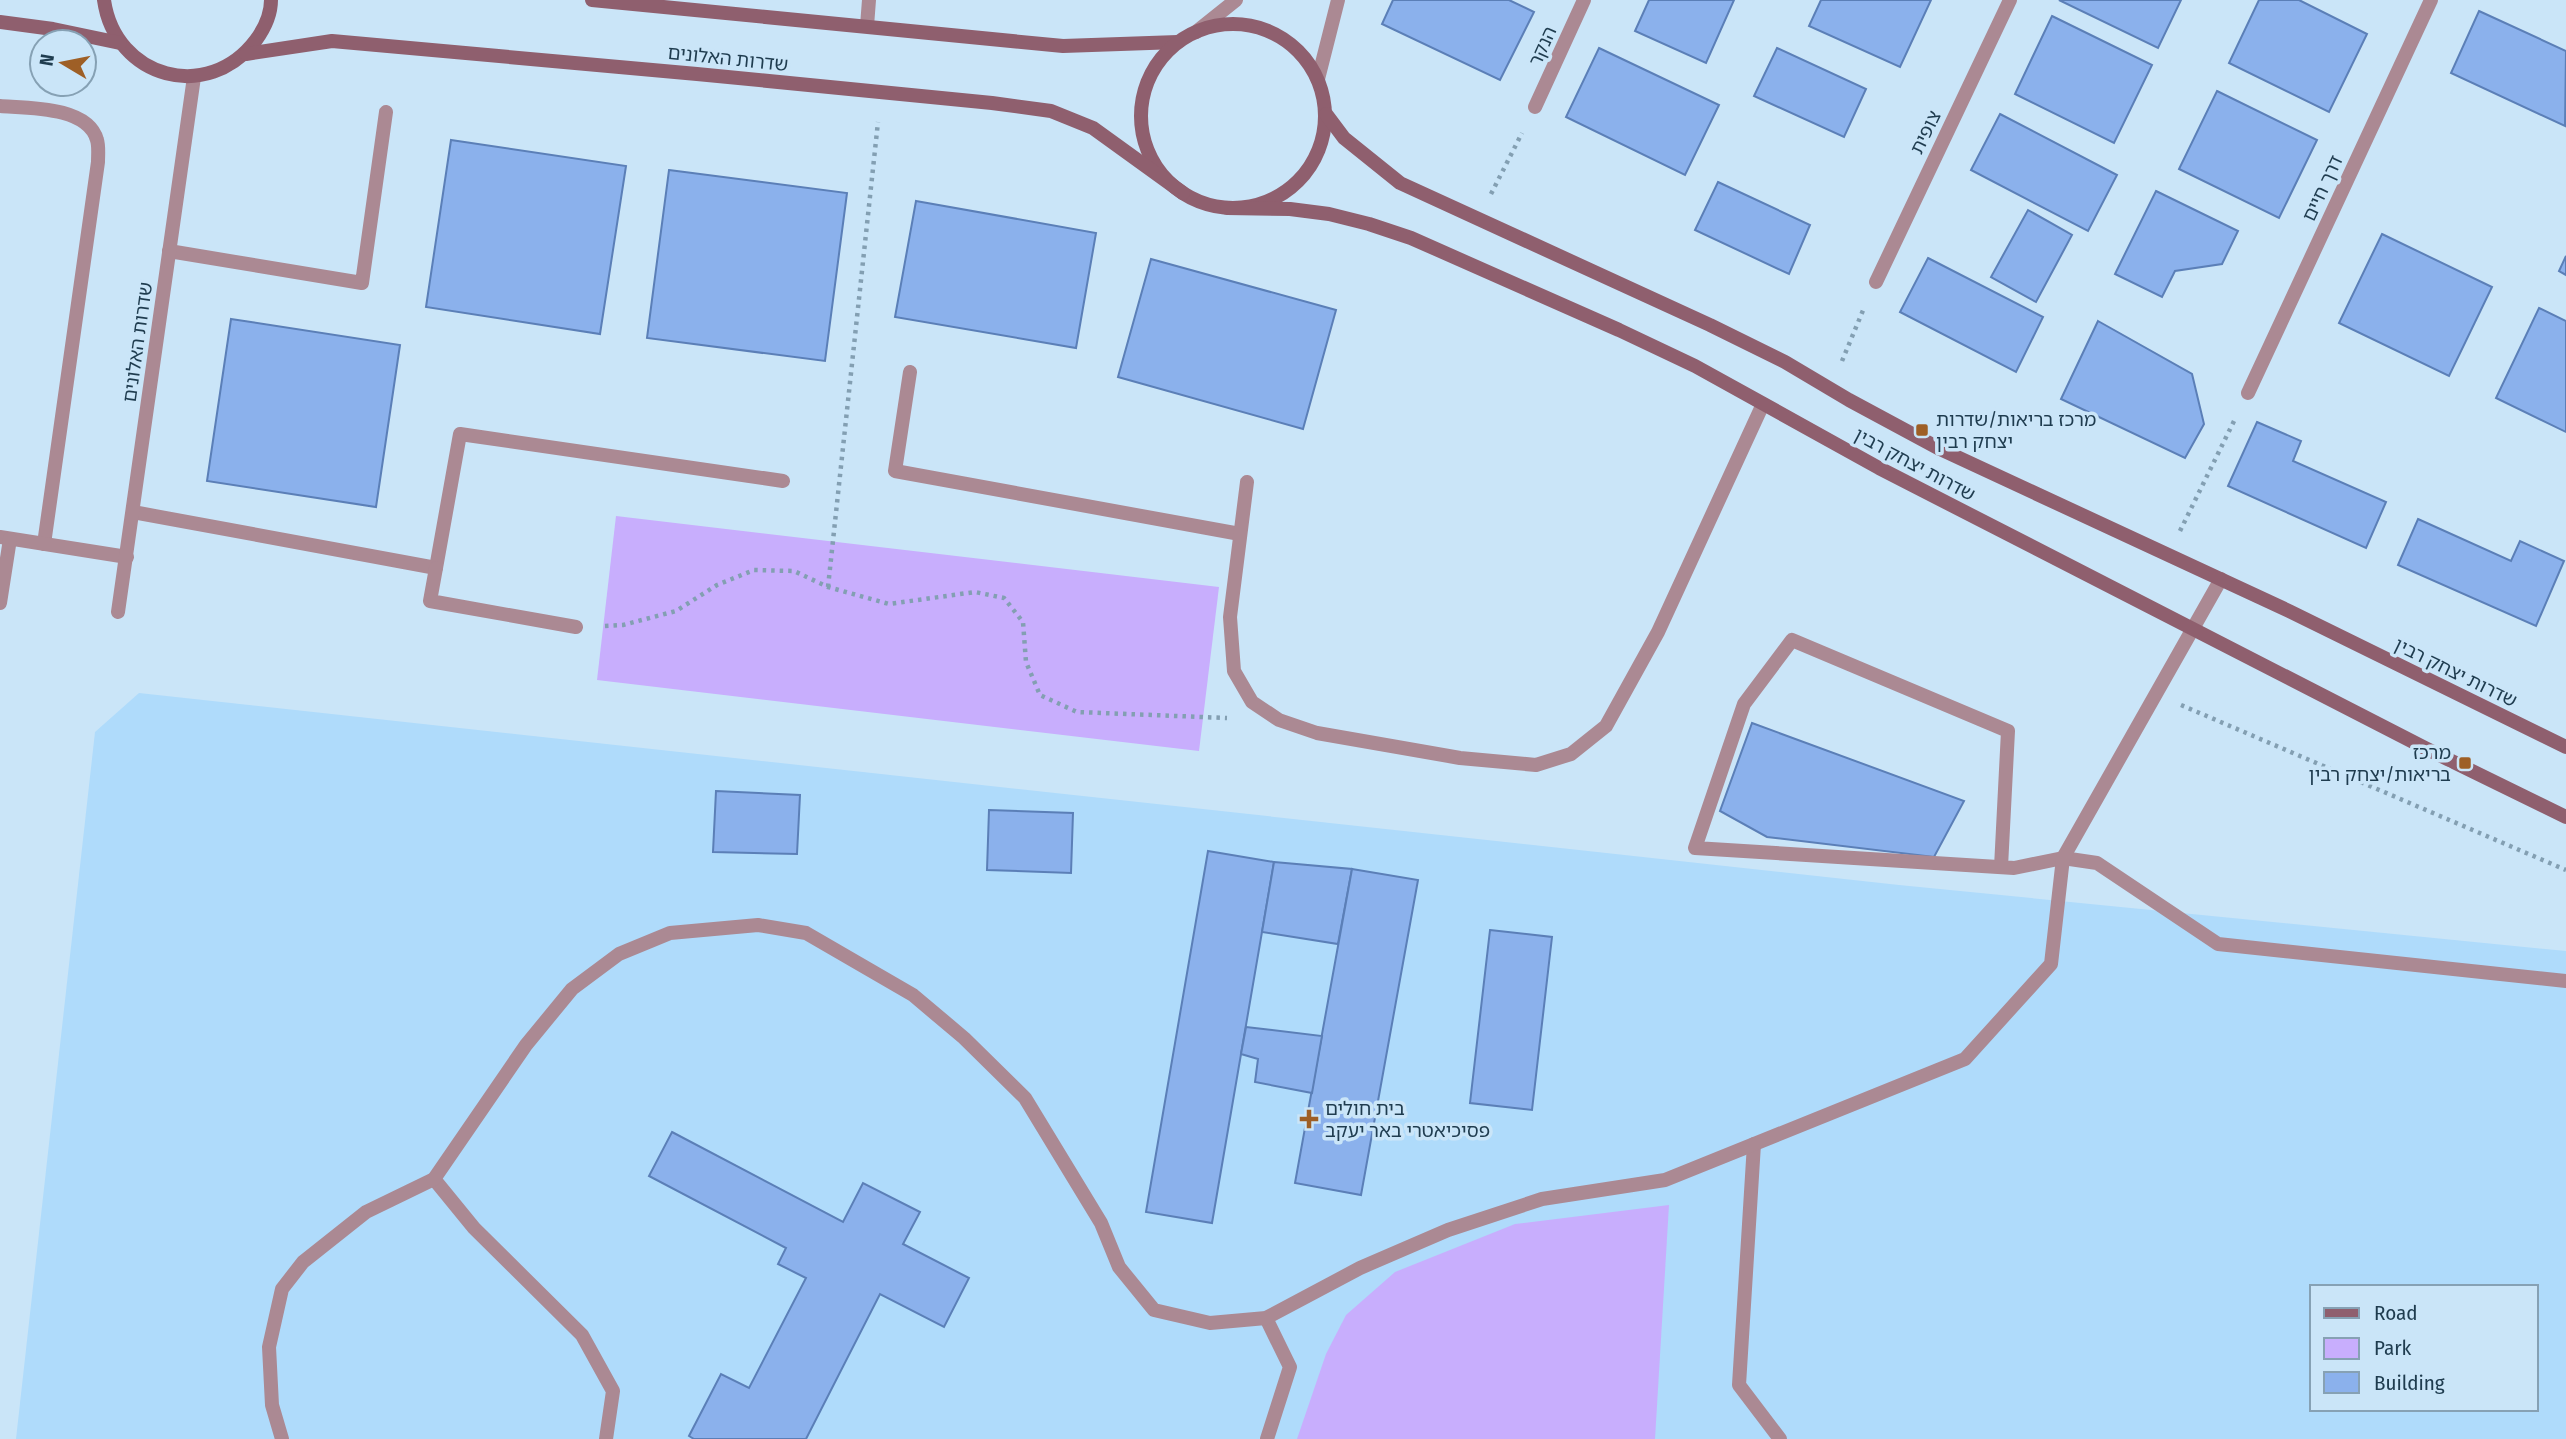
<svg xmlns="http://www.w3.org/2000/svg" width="2566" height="1439" viewBox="0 0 2566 1439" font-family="'Fira Sans Condensed','Noto Sans Hebrew',sans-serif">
  <rect width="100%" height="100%" fill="#cae5f8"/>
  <path fill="#afdbfb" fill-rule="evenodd" d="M139,693l1760,192 667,66v488h-2550l79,-707zM2312,1287h224v122h-224z"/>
  <g fill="#c8aefd">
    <path d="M616,516l603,71 -20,164 -602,-71z"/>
    <path d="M1669,1205l-14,234h-358l29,-85 20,-39 49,-43 120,-48z"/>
  </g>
  <g fill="#8bb1ec" stroke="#5b7fb7" stroke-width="2">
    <path d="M1393,0h116l25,12 -34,68 -118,-56z"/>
    <path d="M1649,0h85l-28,63 -71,-32z"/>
    <path d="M1821,0h110l-31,67 -91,-41z"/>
    <path d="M2059,0h122l-23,48z"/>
    <path d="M2259,0h40l68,34 -38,78 -100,-49z"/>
    <path d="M2479,11l87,40 -1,75 -114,-53z"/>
    <path d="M2052,16l100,49 -38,78 -99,-49z"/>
    <path d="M1599,48l120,57 -34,70 -119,-58z"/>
    <path d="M1777,48l89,41 -22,48 -90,-41z"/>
    <path d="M2217,91l100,49 -38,78 -100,-49z"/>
    <path d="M2000,114l117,61 -29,56 -117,-61z"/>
    <path d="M451,140l175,26 -26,168 -174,-27z"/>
    <path d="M669,170l178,23 -22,168 -178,-23z"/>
    <path d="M1718,182l92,43 -21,49 -94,-44z"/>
    <path d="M2156,191l82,40 -16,33 -47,7 -13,26 -47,-23z"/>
    <path d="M916,201l180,32 -20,115 -181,-31z"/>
    <path d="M2028,210l44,25 -36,67 -45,-25z"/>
    <path d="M2382,234l110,53 -43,89 -110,-53z"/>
    <path d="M2566,256v19l-7,-4z"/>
    <path d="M1928,258l115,59 -27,55 -116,-60z"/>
    <path d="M1151,259l185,51 -33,119 -185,-52z"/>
    <path d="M2539,308l27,13v111l-70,-34z"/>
    <path d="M231,319l169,26 -24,162 -169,-26z"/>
    <path d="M2098,321l94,53 12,50 -19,34 -124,-59z"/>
    <path d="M2257,422l44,19 -8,20 93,41 -20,46 -138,-62z"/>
    <path d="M2418,519l93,42 9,-20 44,20 -28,65 -138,-61z"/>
    <path d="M1752,723l212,78 -30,56 -167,-20 -47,-26z"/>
    <path d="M716,791l84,4 -3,59 -84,-2z"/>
    <path d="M989,810l84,3 -2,60 -84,-3z"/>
    <path d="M1208,851l66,11 -62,361 -66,-11z"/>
    <path d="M1274,862l78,7 -14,75 -76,-12z"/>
    <path d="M1352,869l66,11 -57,315 -66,-12z"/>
    <path d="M1490,930l62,7 -20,173 -62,-7z"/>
    <path d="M1246,1027l76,9 -10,57 -57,-11 3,-23 -17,-5z"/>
    <path d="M672,1132l171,90 20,-39 57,29 -17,32 66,34 -25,49 -64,-33 -74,145h-112l-5,-3 32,-62 28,14 57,-110 -28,-14 8,-16 -137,-72z"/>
  </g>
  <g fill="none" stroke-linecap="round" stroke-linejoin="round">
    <g stroke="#839fb2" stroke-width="4.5" stroke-dasharray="3.5 5" stroke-linecap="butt">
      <path d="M1491,194l31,-61"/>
      <path d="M1842,361l22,-53"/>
      <path d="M2180,531l55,-112"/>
      <path d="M828,587l50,-465"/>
      <path d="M605,626l18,-1 53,-14 41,-26 37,-15 40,1 34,16 61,17 86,-12 29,6 19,24 3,40 14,33 37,17 150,6"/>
      <path d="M2181,705l385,165"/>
    </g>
    <g stroke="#ab8993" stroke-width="14">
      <path d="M867,26l2,-26"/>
      <path d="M0,106c27,2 88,0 97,34 2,6 1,15 1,22l-54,382"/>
      <path d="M169,251l193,32 24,-171"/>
      <path d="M910,372l-15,99 345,63"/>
      <path d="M1247,482l-17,135 4,54 18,31 27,18 38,13 143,25 76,7 35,-11 35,-28 52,-94 105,-228"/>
      <path d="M133,512l303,56 24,-134 323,47"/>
      <path d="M0,537l127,20"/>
      <path d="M436,568l-6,33 146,26"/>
      <path d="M0,603l10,-64"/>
      <path d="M118,612l76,-535"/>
      <path d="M2014,868l-319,-20 49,-144 48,-64 216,91 -7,136 13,1 49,-10 34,5 121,81 348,37"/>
      <path d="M1754,1144l-15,241 41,54"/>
      <path d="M434,1179l40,49 108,107 31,56 -7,48"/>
      <path d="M1266,1318l24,49 -23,72"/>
      <path d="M282,1439l-10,-34 -3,-58 13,-58 21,-27 63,-50 68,-33 92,-134 46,-56 47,-35 51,-21 88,-8 48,8 107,62 51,43 61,60 76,125 18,44 35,43 56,13 56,-5 94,-50 88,-38 94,-31 123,-19 300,-121 86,-95 12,-106 158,-279"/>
    </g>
    <g stroke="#ab8993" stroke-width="14">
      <path d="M1535,107l49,-107"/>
      <path d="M1876,282l134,-282"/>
      <path d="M2248,393l183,-393"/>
    </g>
    <g stroke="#ab8993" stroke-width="14">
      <path d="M1196,32l40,-32"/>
      <path d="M1318,79l20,-79"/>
    </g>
    <g stroke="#8f5f6e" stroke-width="14">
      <path d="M104,0c11,78 104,104 152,40 8,-11 15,-26 15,-40"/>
      <path d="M592,0l471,46 115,-4"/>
      <path d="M0,22l53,7 67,14"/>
      <circle cx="1233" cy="116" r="92"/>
      <path d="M246,54l86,-13 365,33 295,29 59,8 42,17 90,65"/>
      <path d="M1326,114l18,24 56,45 310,142 75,37 64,38 91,49 349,162 277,136"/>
      <path d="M1227,208l63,1 39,5 40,10 42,14 208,92 76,36 184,102 546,280 141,69"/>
    </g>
  </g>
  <g fill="#9e5f26" stroke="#cae5f8" stroke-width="2.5">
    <rect x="1915" y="423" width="14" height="14" rx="3.5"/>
    <rect x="2458" y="756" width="14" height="14" rx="3.5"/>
    <path d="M1305.5 1108.5h7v7h7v7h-7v7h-7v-7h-7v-7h7z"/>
  </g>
  <g text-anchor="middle" stroke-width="7" stroke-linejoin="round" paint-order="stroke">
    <g font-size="19" fill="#1f3c4f" stroke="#cae5f8">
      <text transform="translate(1542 46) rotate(-66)" y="7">הנקר</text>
      <text transform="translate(728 58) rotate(6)" y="7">שדרות האלונים</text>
      <text transform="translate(1925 132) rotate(-64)" y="7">צופית</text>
      <text transform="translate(2322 188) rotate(-65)" y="7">דרך חיים</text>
      <text transform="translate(137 342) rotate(-82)" y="7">שדרות האלונים</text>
      <text transform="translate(1915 464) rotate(28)" y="7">שדרות יצחק רבין</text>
      <text transform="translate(2456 672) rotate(26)" y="7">שדרות יצחק רבין</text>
    </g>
    <g font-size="19" fill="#1f3c4f" stroke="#cae5f8" text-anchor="start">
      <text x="1936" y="426">מרכז בריאות/שדרות<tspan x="1936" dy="22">יצחק רבין</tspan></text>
      <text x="2451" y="759" text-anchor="end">מרכז<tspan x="2451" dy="22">בריאות/יצחק רבין</tspan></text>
      <text x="1325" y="1115">בית חולים<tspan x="1325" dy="22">פסיכיאטרי באר יעקב</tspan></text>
    </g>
  </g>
  <rect x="2310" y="1285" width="228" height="126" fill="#cae5f8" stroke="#86a1b4" stroke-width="2"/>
  <rect x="2324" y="1308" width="35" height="10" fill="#8f5f6e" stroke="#86a1b4" stroke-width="2"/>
  <text x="2374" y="1320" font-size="21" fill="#1f3c4f">Road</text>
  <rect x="2324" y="1338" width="35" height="21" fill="#c8aefd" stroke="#86a1b4" stroke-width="2"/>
  <text x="2374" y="1355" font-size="21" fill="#1f3c4f">Park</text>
  <rect x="2324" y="1372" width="35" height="21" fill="#8bb1ec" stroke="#86a1b4" stroke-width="2"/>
  <text x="2374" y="1390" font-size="21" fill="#1f3c4f">Building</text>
  <g transform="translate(63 63) rotate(280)"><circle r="33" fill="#cae5f8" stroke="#86a1b4" stroke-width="2"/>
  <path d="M0-5L12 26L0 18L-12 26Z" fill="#9e5f26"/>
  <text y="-10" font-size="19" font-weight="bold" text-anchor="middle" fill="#1f3c4f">N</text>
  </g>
</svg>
